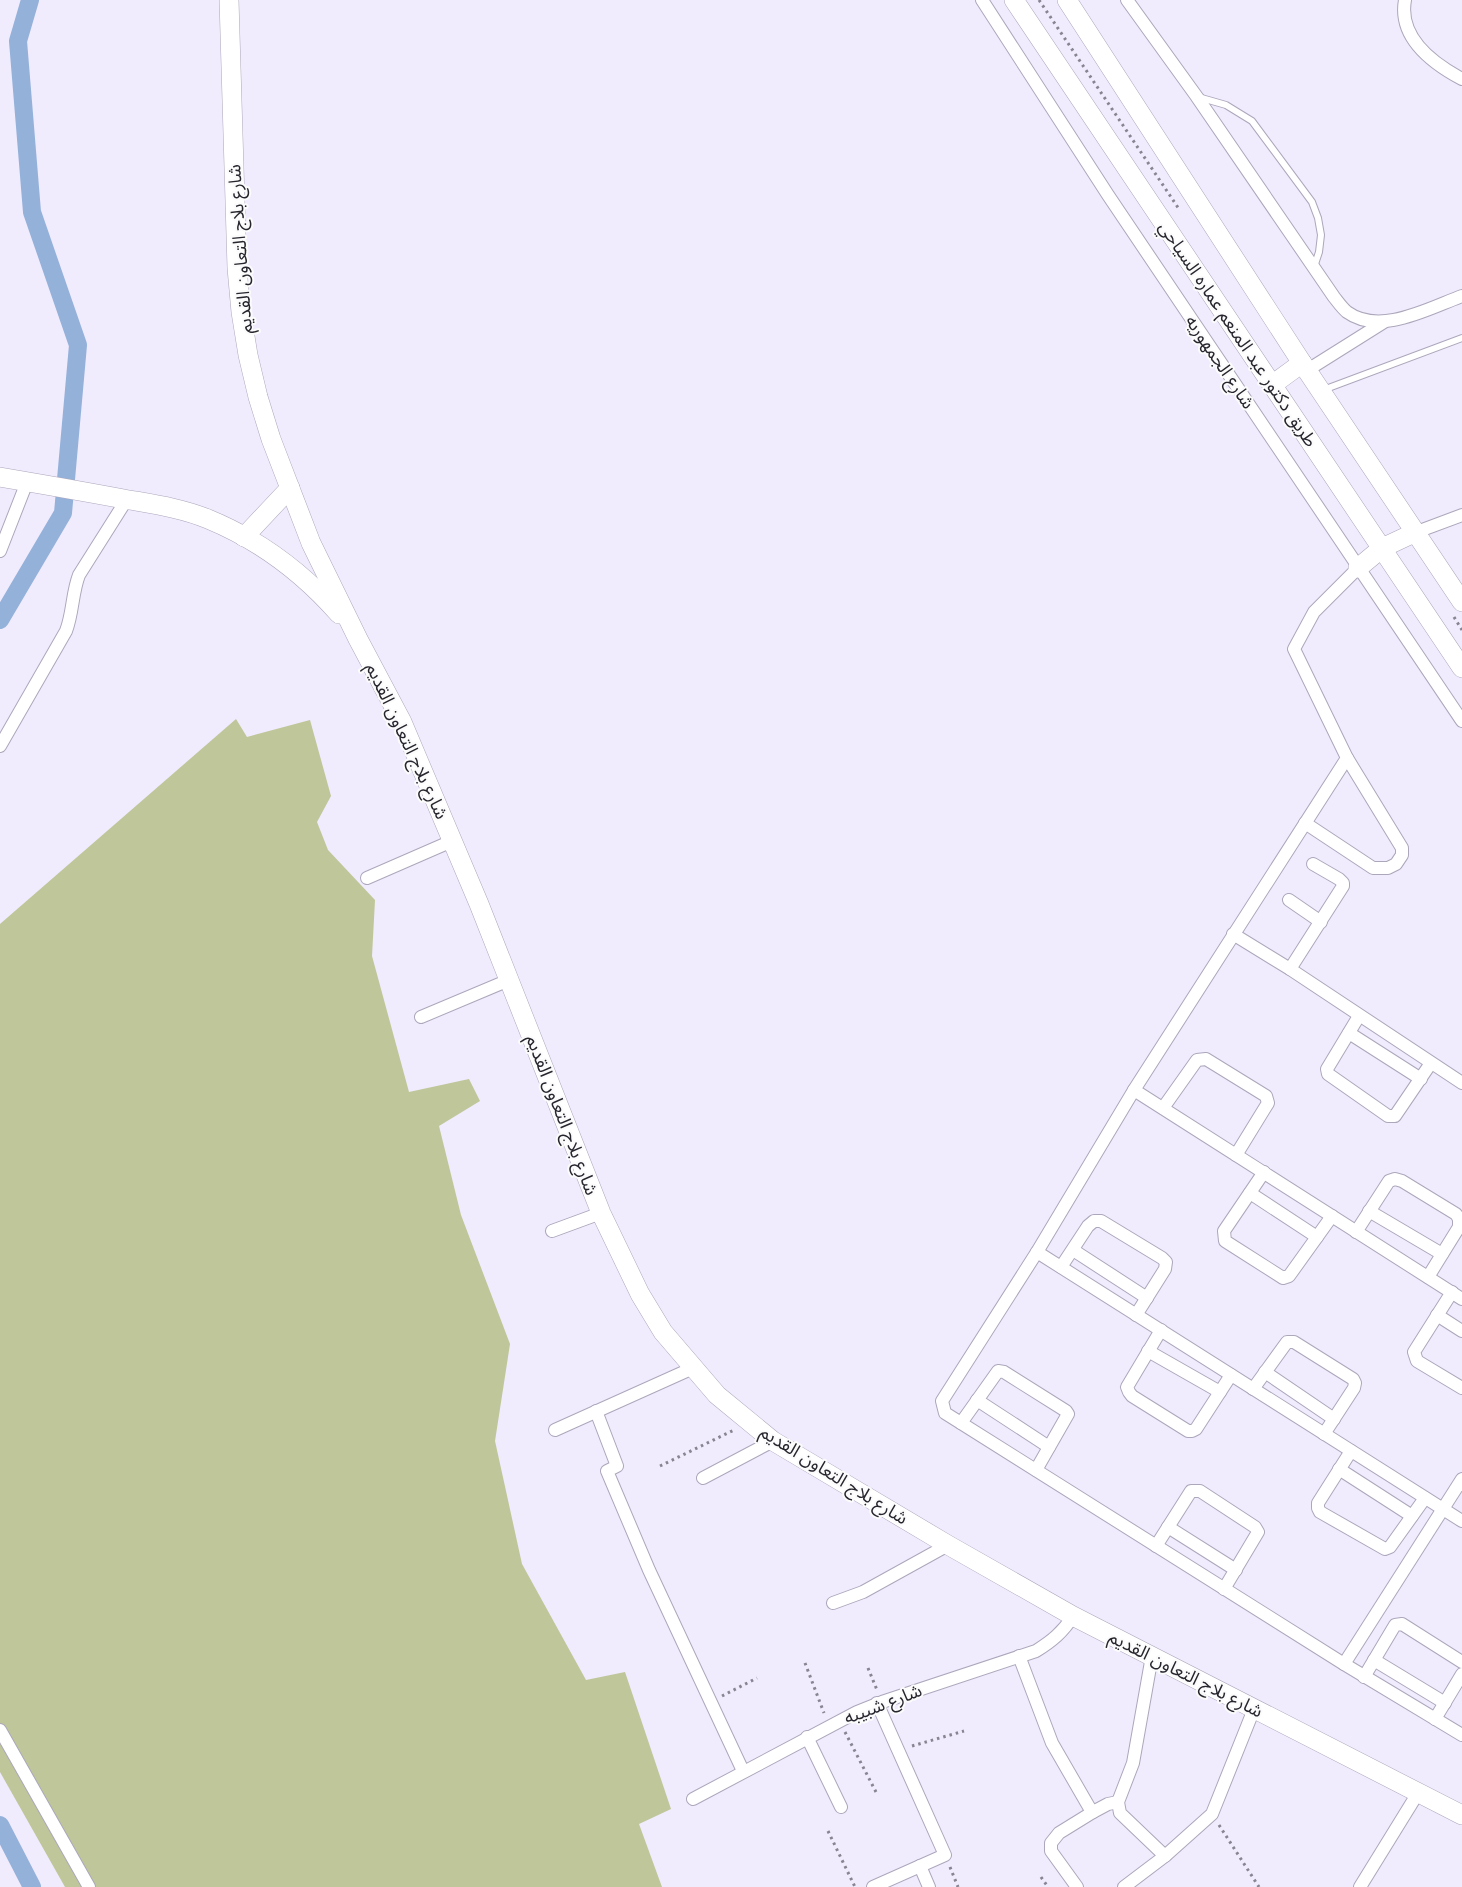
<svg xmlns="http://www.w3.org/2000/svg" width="1462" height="1887" viewBox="0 0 1462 1887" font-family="'Noto Serif','Noto Sans Arabic',serif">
  <rect width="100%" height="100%" fill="#f0ebfd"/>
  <path fill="#bfc699" d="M236,719l11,18 63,-17 21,76 -14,26 11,28 47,50 -3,56 37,136 60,-13 11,22 -41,25 22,89 49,129 -15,97 27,123 64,116 39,-8 46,137 -32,15 23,63h-597l-65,-115v-848z"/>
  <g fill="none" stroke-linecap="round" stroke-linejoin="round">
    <g stroke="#94b1da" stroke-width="18">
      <path d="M0,620l63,-107 15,-168 -46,-133 -14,-171 12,-41"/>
      <path d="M0,1825l32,62"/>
    </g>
    <defs>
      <g id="lane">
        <path d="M1198,97l28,8 26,16 60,81 6,16 3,17 -2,17 -5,15"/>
        <path d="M1323,390l139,-52"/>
      </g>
      <g id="street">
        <path d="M982,0l126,195 354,526"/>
        <path d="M1127,0l70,97 137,200c4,5 8,11 13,15 33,24 82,-4 115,-16"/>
        <path d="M1405,0c-7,38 27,63 57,79"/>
        <path d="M1306,371l78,-49"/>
        <path d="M1414,533l48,-18"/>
        <path d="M0,551l27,-69"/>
        <path d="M1358,568l-44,44 -20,37 53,109 -213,332 -97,162 -95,149 3,12 399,251 118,71"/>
        <path d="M0,746l66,-115c7,-18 6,-38 13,-56l48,-76"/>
        <path d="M1305,823l68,45h15l8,-4 6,-9v-7l-55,-90"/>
        <path d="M367,878l85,-37"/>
        <path d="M1289,900l32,22"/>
        <path d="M1233,934l57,35 172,114"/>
        <path d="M1290,969l53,-83v-3l-4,-4 -26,-15"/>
        <path d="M1359,1016l-32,53 1,5 60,42h7l36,-53"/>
        <path d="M421,1017l88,-37"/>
        <path d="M1349,1033l72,46"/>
        <path d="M1134,1090l328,209"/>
        <path d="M1163,1108l34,-48 9,-1 60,37 2,7 -32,52"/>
        <path d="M1264,1172l-40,59 1,10 58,37 6,-2 43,-60"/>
        <path d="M1250,1193l67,44"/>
        <path d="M1369,1211l73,43"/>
        <path d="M552,1231l49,-18"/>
        <path d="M1356,1232l33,-51 6,-2 7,2 54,33 3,5v8l-31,50"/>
        <path d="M1073,1250l74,48"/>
        <path d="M1037,1252l425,269"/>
        <path d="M1061,1267l27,-41 6,-5h7l61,37 4,4 -1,7 -29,46"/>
        <path d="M1452,1292l-38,60 3,9 45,27"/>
        <path d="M1437,1315l25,16"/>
        <path d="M1161,1330l-34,57 2,5 3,4 56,35h4l4,-2 35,-54"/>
        <path d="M1148,1351l72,41"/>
        <path d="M1265,1372l69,47"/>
        <path d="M1253,1389l34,-47h7l59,37 2,4 -1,5 -30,46"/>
        <path d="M977,1400l72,47"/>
        <path d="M596,1411l21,55 -10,5 42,99 94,201"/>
        <path d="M961,1423l37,-52 6,1 62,39 2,3 -32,56"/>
        <path d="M555,1430l138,-62"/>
        <path d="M1351,1451l-33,52v5l2,4 65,37 5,-2 35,-49"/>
        <path d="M1339,1469l73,47"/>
        <path d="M703,1478l70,-37"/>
        <path d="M1168,1527l68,43"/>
        <path d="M1156,1546l35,-55h9l55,36 3,5 -34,57"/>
        <path d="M833,1603l30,-11 85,-47"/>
        <path d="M1019,1656l33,87 37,64 4,5 15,-8 10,-2"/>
        <path d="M1152,1656l-19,107 -15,39 2,11 45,43"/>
        <path d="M1374,1660l71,43"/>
        <path d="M1344,1664l118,-185"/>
        <path d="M1364,1677l31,-52 7,-1 60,38"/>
        <path d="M1435,1719l27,-45"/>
        <path d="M0,1730l89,157"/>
        <path d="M807,1737l34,70"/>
        <path d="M693,1799l164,-87 25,-10 154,-51c16,-10 27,-19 37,-35"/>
        <path d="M920,1866l9,21"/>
        <path d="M873,1887l72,-32 -68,-152"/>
        <path d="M1077,1887l-26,-36v-8l8,-10 34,-21"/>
        <path d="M1124,1887l41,-31 47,-42 42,-105"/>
        <path d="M1360,1887l58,-94"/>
      </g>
      <g id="secondary">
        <path d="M229,0l8,268 4,44 7,43 10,42 13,42 40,104 47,96 44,83 77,182 122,309 39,81 23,38 54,63 56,46 175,104 125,71 389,199"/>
        <path d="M1014,0l448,668"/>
        <path d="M1067,0l235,363 160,239"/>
        <path d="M1272,385l30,-22"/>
        <path d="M0,477c41,7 82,14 124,22 28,5 58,9 84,20 51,21 95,54 131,95"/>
        <path d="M244,537l46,-49"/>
        <path d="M1358,568l24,-20 32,-15"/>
      </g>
    </defs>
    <use href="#lane" stroke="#ada7bb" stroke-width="8"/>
    <use href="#street" stroke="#ada7bb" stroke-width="14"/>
    <use href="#secondary" stroke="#ada7bb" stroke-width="20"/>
    <g stroke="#888592" stroke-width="3" stroke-dasharray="2.5 4" stroke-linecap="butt">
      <path d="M1039,0l140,209"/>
      <path d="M1454,617l8,13"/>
      <path d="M660,1466l74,-36"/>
      <path d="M805,1663l19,50"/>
      <path d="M868,1668l9,22"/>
      <path d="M722,1696l35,-18"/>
      <path d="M845,1732l31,60"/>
      <path d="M912,1746l52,-15"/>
      <path d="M1219,1825l40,62"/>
      <path d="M828,1831l27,56"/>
      <path d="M950,1867l8,20"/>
      <path d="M1041,1877l7,10"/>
    </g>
    <use href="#lane" stroke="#fff" stroke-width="6"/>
    <use href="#street" stroke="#fff" stroke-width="12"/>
    <use href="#secondary" stroke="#fff" stroke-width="19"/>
  </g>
  <g text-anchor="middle" stroke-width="4" stroke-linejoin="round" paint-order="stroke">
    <g font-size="18" fill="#27252d" stroke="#fbfbfb">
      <text transform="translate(240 249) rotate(-94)" y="6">شارع بلاج التعاون القديم</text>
      <text transform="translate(1238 334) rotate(56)" y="6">طريق دكتور عبد المنعم عماره السياحي</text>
      <text transform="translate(1220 362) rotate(56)" y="6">شارع الجمهوريه</text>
      <text transform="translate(407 741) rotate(65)" y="6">شارع بلاج التعاون القديم</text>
      <text transform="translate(562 1115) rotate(69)" y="6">شارع بلاج التعاون القديم</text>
      <text transform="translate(834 1475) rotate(32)" y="6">شارع بلاج التعاون القديم</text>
      <text transform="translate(1186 1674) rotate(27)" y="6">شارع بلاج التعاون القديم</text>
      <text transform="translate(883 1704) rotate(-21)" y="6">شارع شبيبه</text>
    </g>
  </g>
</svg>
